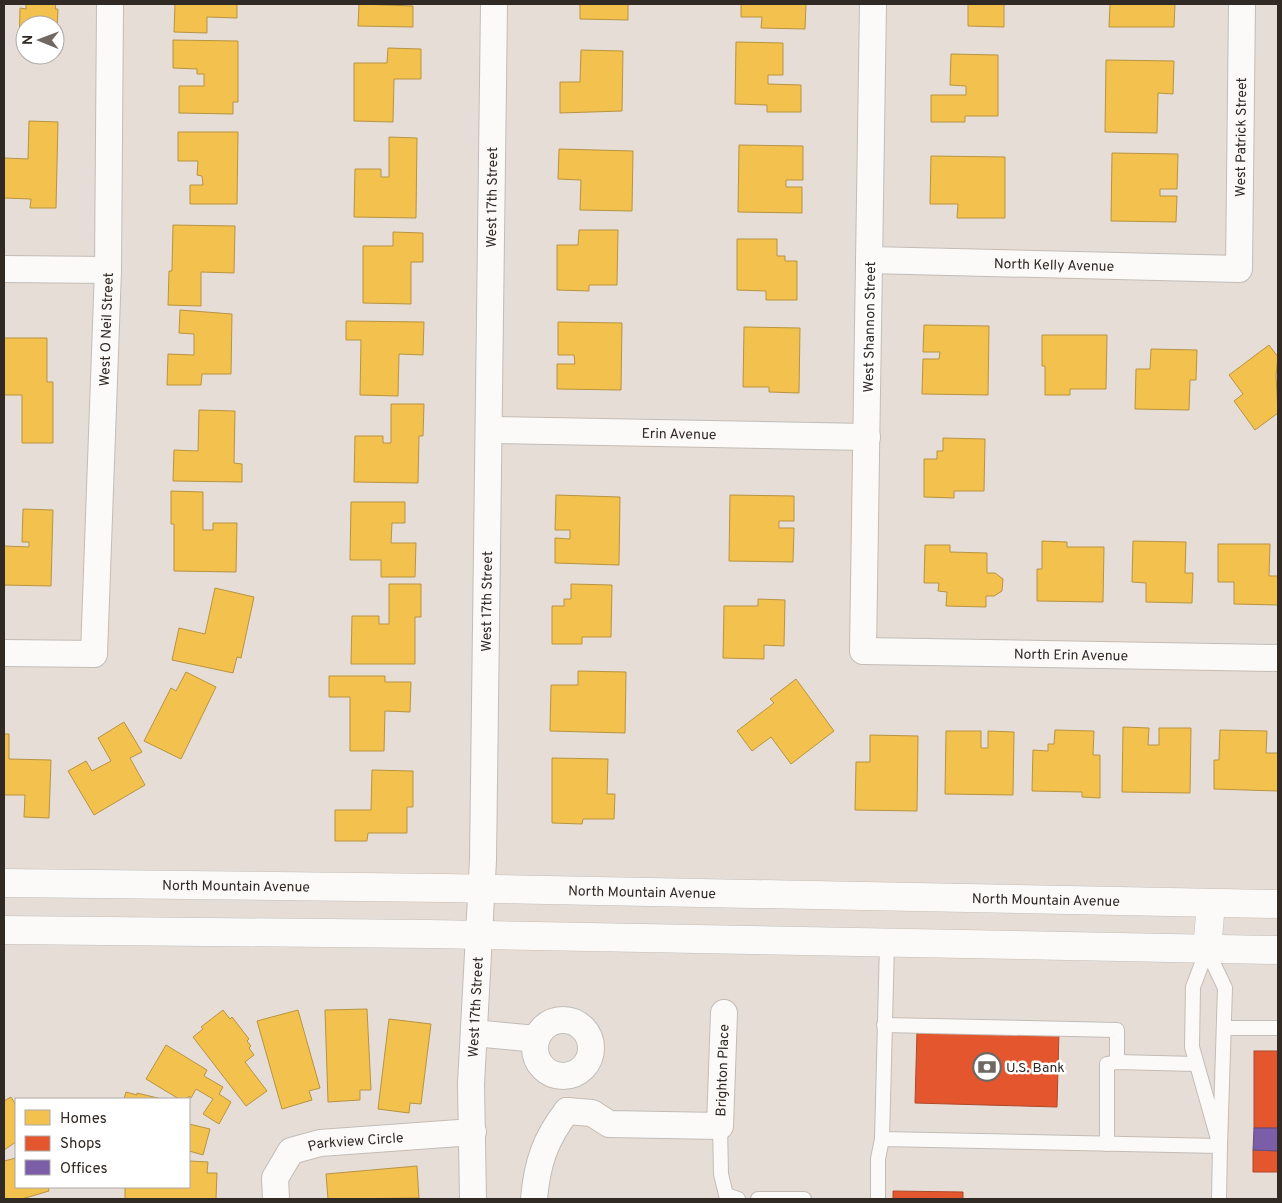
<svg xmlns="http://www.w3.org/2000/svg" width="1282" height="1203" viewBox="0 0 1282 1203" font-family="Overpass,sans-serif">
  <rect width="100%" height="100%" fill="#e6ded6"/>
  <g fill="#f2c14e" stroke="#b89341">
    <path d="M26,4h30l-1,5h3l-2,41 -1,-25h-30v25l-6,-1 1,-41 6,1z"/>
    <path d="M175,4h62v14l-30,-1v16l-33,-1z"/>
    <path d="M359,4l54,2v21l-55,-1z"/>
    <path d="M580,4h48v16l-48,-1z"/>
    <path d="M741,4h65l-1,25 -44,-1 1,-11h-21z"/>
    <path d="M968,4h36v23l-36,-1z"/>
    <path d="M1110,4h65l-1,23h-65z"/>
    <path d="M173,40l65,1v61h-5v12l-54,-1v-27h25v-12h-7v-5l-24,-1z"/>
    <path d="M736,42l47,1v32h-15v9l33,1v27h-34v-7l-32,-1z"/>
    <path d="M388,48l33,1v30h-27l-1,43 -39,-1v-58h33z"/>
    <path d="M581,50l42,1 -1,60 -62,2v-31h20z"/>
    <path d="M951,54l47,1v61h-33v6h-34v-27h35v-9l-16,-1z"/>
    <path d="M1106,60l68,1 -1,33 -15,-1 -1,40 -52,-1z"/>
    <path d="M29,121l29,1 -2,86h-26l1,-9 -27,-1v-40l24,1z"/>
    <path d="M178,132h60l-1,72h-47v-19h13l-1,-9 -5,-1 1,-14h-20z"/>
    <path d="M389,137l28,1 -1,80 -62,-1 1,-48h26v8h8z"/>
    <path d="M739,145l64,1v34h-17v7h16v26l-64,-1z"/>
    <path d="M559,149l74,2 -1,60 -52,-1 1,-30 -23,-1z"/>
    <path d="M1112,153l66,1 -1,35h-17v7h17l-1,26 -65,-1z"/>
    <path d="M931,156l74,1v61h-48l1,-14h-28z"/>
    <path d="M173,225l62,1 -1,47 -33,-1v34l-33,-1 1,-34h3z"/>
    <path d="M579,230h39l-1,55h-28v6l-32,-1v-45h21z"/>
    <path d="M393,232l30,1v29h-12v42l-48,-1v-57h30z"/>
    <path d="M737,239h40v17h8v5h12v39h-31v-9l-29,-1z"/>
    <path d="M180,310l52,4 -1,60h-29l-1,11h-34l1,-31 26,1v-21l-15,-1z"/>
    <path d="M346,321l78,1 -1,33 -24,-1 -1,42 -38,-1 1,-55h-15z"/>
    <path d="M558,322l64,1 -1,67 -64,-1v-25h18l-1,-9h-16z"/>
    <path d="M924,325l65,1 -1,69 -66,-1 1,-35h16l1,-7h-17z"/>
    <path d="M744,327l56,1 -1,65 -30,-1v-5h-26z"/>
    <path d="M1042,335h65l-1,54h-36v6h-25v-29h-3z"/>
    <path d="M4,338h43v44h6v61h-31v-48h-18z"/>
    <path d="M1269,345l9,12 -2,18 2,38 -23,17 -21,-29 9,-7 -14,-19z"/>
    <path d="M1151,349l46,1 -1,30h-6l-1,30 -54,-1 1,-40h14z"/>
    <path d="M391,404h33l-1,32h-4l-1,47 -64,-1 1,-46h28v7h8z"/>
    <path d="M199,410l36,1 -1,52 8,1v18l-69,-1 1,-31 24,1z"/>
    <path d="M943,438l42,1 -1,52h-30v7l-30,-1v-38h13v-8h6z"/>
    <path d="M171,491l32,1v38h10v-7h24l-1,49 -62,-1v-47h-3z"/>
    <path d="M556,495l64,2 -1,68 -64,-2v-25l15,1v-9h-15z"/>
    <path d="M730,495l64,1v25h-15v7h15l-1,34 -64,-1z"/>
    <path d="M351,502h54v21h-13l-1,20h25l-1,34h-34v-17h-31z"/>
    <path d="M23,509l30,1 -2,76 -47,-1v-39l25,1v-5h-7z"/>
    <path d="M1042,541l25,1v5h37l-1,55 -66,-1v-32h5z"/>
    <path d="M1133,541l53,1 -1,31h8l-1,30 -46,-1v-19l-14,-1z"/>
    <path d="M1218,544h52l-1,32h9v29l-44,-1v-22h-16z"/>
    <path d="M925,545h25v7l37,1v20h8l8,6 -1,12 -8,5h-8v11l-40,-1 1,-14 -9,-1 1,-8h-15z"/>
    <path d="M389,584h32v33h-6v47h-64l1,-48h27v8h10z"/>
    <path d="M571,584l41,1 -1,52h-29v7h-30v-38h12v-7h7z"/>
    <path d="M215,588l39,9 -13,61 -4,-1 -4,16 -61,-13 7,-32 26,6z"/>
    <path d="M758,599l27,1 -1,46 -20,-1v14l-41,-1 1,-52h34z"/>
    <path d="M578,671l48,1 -1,61 -75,-2 1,-46h27z"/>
    <path d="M186,672l30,15 -35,72 -37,-18 27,-53 5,3z"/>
    <path d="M329,676h56v6h26l-1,30 -25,-1 -1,40h-34v-54h-21z"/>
    <path d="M796,679l38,52 -43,33 -20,-27 -19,14 -15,-20 37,-28 -4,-4z"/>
    <path d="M124,722l18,30 -12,6 15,27 -51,30 -26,-44 18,-10 6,10 19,-10 -13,-23z"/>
    <path d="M1123,727l26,1 -1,17h11v-17h32l-1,65 -68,-1z"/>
    <path d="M1055,730l39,1 -1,24h7v43l-18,-1v-5l-50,-1 1,-41 15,1v-7h6z"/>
    <path d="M1220,730l47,1 -1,22h12v38l-64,-2v-29h5z"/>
    <path d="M946,731h35v17h7v-17l26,1 -1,63 -68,-1z"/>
    <path d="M4,734h5v25l42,1 -2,58 -25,-1 1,-22h-21z"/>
    <path d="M870,735l48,1 -1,75 -62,-1 1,-48h14z"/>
    <path d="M552,758l56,1 -1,35h8l-1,25h-31l-1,5 -30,-1z"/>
    <path d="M372,770l41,1v36h-6v26h-39l-1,8h-32v-31h36z"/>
    <path d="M367,1009l4,81h-11v10l-32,2 -3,-92z"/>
    <path d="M223,1010l7,9 2,-2 17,22 -2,2 4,5 -2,2 5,7 -9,7 22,29 -21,15 -53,-69 10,-8 -2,-2z"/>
    <path d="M298,1010l22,78 -11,3 3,9 -30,9 -25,-88z"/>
    <path d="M389,1019l42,5 -10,80 -11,-1 -1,10 -31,-4z"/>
    <path d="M166,1045l41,25 -3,6 19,11 -4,7 12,8 -12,22 -16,-10 10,-15 -17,-10 -5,9 -2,-2 -2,3h-8l-33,-20z"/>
    <path d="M126,1092l11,3v-2l25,6h-38z"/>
    <path d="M11,1097l5,8v37l-12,8v-49z"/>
    <path d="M189,1124l21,5 -7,26 -14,-4z"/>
    <path d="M16,1158v29h32l1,4 -27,8h-18v-38z"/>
    <path d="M189,1161l19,1 -1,11h10l-1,26h-91v-12h64z"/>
    <path d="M417,1166l2,32 -91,1 -2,-25z"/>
  </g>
  <g fill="#e4572e" stroke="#ae492b">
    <path d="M917,1030l142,2 -2,75 -142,-4z"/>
    <rect x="1254" y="1051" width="24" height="77"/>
    <path d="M1253,1150l25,1v21h-25z"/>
    <path d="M893,1191l70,1v7h-70z"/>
  </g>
  <path fill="#7b5ea7" stroke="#644e80" d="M1254,1128h24v23l-25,-1z"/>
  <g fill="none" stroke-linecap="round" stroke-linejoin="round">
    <defs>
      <g id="service">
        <path d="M1207,950l18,38 -5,158 -28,-99 1,-60z"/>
        <path d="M884,1025l233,5v32"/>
        <path d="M1225,1028h53"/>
        <path d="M720,1126l1,48 5,21 12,4"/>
        <path d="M882,1139l5,-195"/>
        <path d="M1107,1144v-80l10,-2 79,2"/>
        <path d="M758,1199h46"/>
        <path d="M878,1199v-40l4,-20 338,7 -1,53"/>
      </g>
      <g id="minor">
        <path id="s1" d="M873,4l-10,647 415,7"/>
        <path id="s2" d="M869,260l370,9 3,-265"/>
        <path d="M4,269l104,1"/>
        <path id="s3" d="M490,430l377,7"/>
        <path id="s4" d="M4,653l90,1 14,-384 2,-266"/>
        <circle cx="563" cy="1048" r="28"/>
        <path d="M474,1033l62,6"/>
        <path id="s5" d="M567,1111l25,2 17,11 111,2 4,-113"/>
        <path id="s6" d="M276,1199l-1,-21 16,-27 29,-8 153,-11"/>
        <path id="s7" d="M473,1199l-2,-115 12,-224 11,-856"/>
        <path d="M534,1199c3,-35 11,-60 33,-88"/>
      </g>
      <g id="primary">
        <path id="s8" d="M4,883l440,5 834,16"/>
        <path d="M4,930l424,4 850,16"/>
        <path d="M1207,950l4,-47"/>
      </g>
    </defs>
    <use href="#service" stroke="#c3bcb6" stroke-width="16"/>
    <use href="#minor" stroke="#c3bcb6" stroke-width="28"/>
    <use href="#primary" stroke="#c3bcb6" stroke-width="29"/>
    <use href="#service" stroke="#fbfaf9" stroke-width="14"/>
    <use href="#minor" stroke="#fbfaf9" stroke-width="26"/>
    <use href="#primary" stroke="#fbfaf9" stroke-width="28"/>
  </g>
  <defs>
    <symbol id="bank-ring" viewBox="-11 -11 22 22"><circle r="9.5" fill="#fff" stroke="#706862" stroke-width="1.5"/><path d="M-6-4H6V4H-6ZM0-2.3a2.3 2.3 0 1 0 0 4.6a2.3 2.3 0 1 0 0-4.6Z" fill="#706862"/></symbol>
  </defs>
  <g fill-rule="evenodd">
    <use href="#bank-ring" x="971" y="1051" width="32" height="32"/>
  </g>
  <g text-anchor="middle" stroke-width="5" stroke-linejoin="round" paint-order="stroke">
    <g font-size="14" fill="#302924" stroke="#fff">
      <text dy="5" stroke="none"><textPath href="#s2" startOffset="502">West Patrick Street</textPath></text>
      <text dy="5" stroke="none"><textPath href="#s7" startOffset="1002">West 17th Street</textPath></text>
      <text dy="5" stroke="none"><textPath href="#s2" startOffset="185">North Kelly Avenue</textPath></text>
      <text transform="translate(869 327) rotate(-89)" y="5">West Shannon Street</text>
      <text dy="5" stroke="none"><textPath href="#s4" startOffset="415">West O Neil Street</textPath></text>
      <text dy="5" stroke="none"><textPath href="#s3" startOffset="189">Erin Avenue</textPath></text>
      <text dy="5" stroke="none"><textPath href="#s7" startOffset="598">West 17th Street</textPath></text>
      <text dy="5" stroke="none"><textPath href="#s1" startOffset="855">North Erin Avenue</textPath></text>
      <text dy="5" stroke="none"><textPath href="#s8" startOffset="232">North Mountain Avenue</textPath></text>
      <text dy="5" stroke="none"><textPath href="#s8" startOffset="638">North Mountain Avenue</textPath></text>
      <text dy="5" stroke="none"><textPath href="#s8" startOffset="1042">North Mountain Avenue</textPath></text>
      <text dy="5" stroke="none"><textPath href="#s7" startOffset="192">West 17th Street</textPath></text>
      <text dy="5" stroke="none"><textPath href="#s5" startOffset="212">Brighton Place</textPath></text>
      <text dy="5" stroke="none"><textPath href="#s6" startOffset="118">Parkview Circle</textPath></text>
    </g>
    <g font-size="14" fill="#302924" stroke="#fff" text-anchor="start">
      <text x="1006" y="1072">U.S. Bank</text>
    </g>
  </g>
  <rect width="1282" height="1203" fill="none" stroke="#302924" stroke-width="10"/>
  <rect x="15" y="1098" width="175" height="90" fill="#ffffff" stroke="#aca9a7"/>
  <rect x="25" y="1110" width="25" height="15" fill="#f2c14e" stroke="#aca9a7"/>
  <text x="60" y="1123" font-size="15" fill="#302924">Homes</text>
  <rect x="25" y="1136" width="25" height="15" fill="#e4572e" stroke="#aca9a7"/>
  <text x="60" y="1148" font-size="15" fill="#302924">Shops</text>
  <rect x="25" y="1160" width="25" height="15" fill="#7b5ea7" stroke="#aca9a7"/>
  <text x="60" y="1173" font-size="15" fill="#302924">Offices</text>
  <g transform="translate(40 40) rotate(271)"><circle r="24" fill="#ffffff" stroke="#aca9a7"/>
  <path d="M0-4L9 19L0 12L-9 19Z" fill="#706862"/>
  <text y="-8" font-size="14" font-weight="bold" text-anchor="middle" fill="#302924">N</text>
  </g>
</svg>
